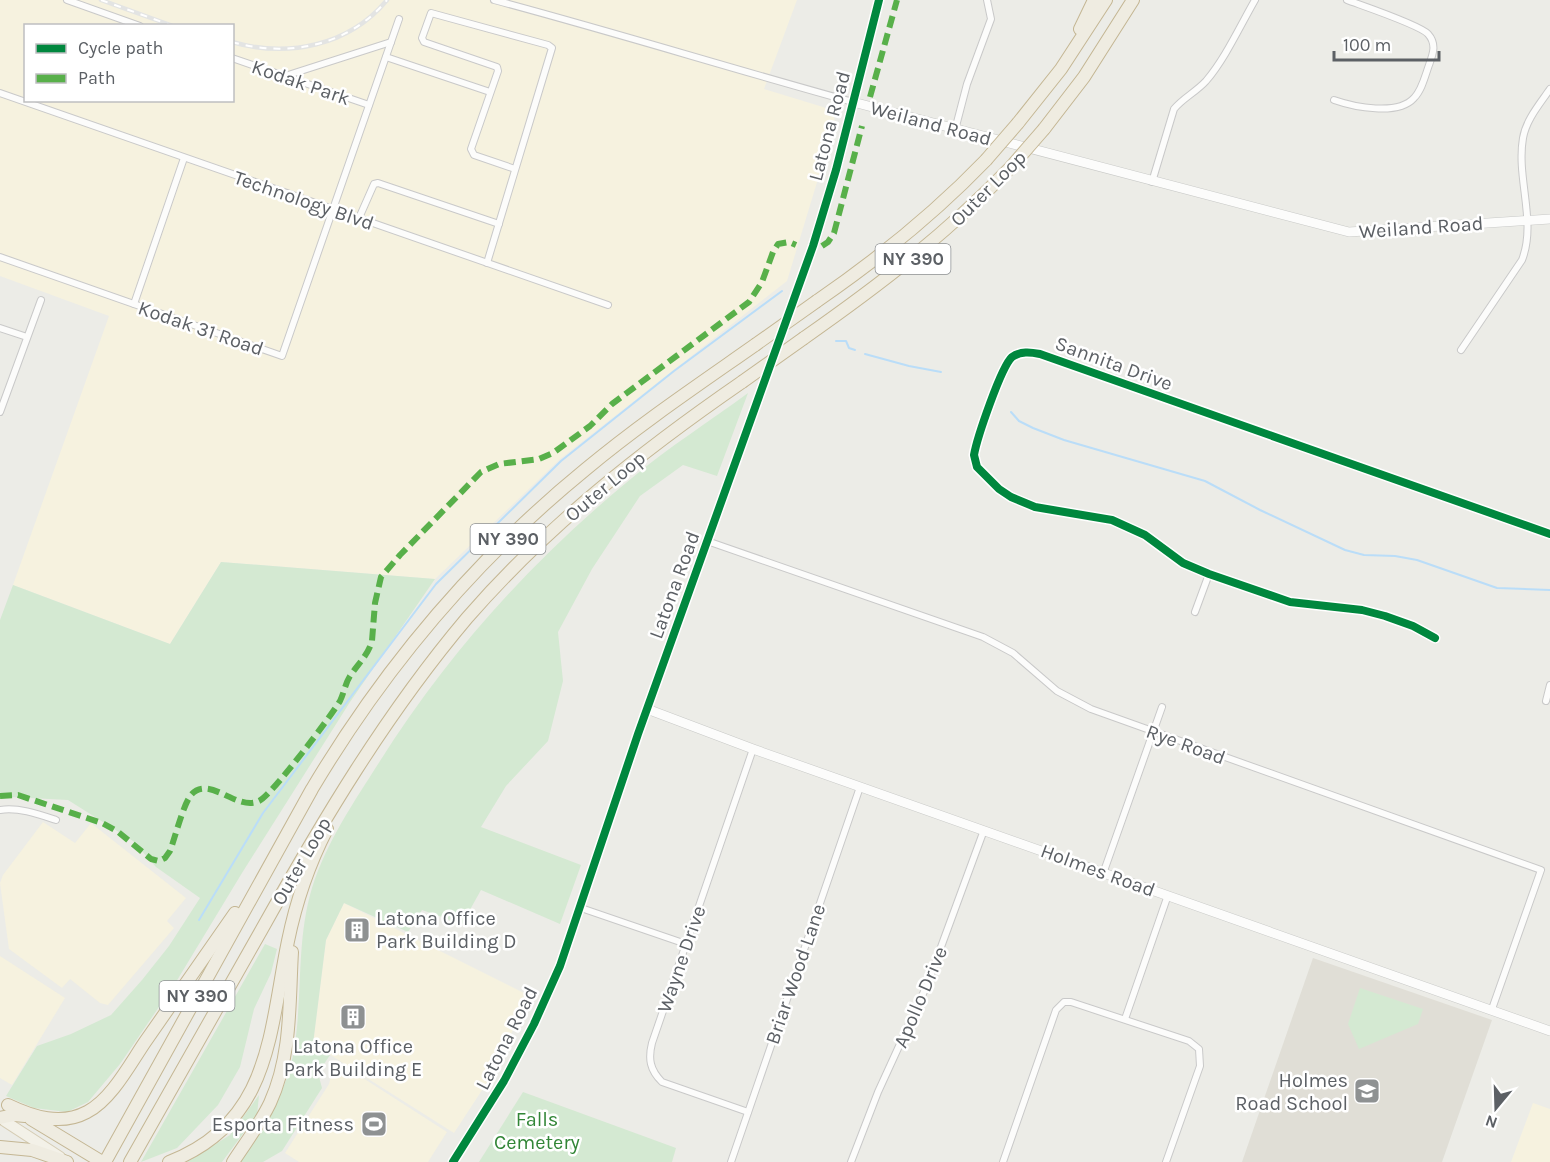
<svg xmlns="http://www.w3.org/2000/svg" width="1550" height="1162" viewBox="0 0 1550 1162" font-family="Karla,sans-serif">
  <rect width="100%" height="100%" fill="#ecece7"/>
  <g fill="#f6f2df" fill-rule="evenodd">
    <path d="M0,0h797l-33,89 59,18 7,4 4,5 1,7 -48,158 -227,178 -125,120 -214,-17 -51,82 -157,-59 96,-269 -109,-40zM26,26h206v74h-206z"/>
    <path d="M43,822l32,21 16,-20 95,75 -19,23 7,7 -66,77 -8,-2 -30,-24 -8,9 -53,-39 -9,-66 3,-8z"/>
    <path d="M344,903l186,93 -44,88 -32,49 -141,-89 13,-104z"/>
    <path d="M0,956l65,42 -53,87 -12,-7z"/>
    <path d="M335,1060l112,72 -19,30h-129l-14,-9 44,-69z"/>
    <path d="M1533,1103l17,6v53h-39z"/>
  </g>
  <path fill="#e0ded6" d="M1313,958l179,62 -50,142h-200z"/>
  <g fill="#d4e9d2">
    <path d="M748,393l-31,83 -34,-11 -43,31 -48,73 -34,63 5,49 -15,60 -42,45 -25,41 100,38 -21,59 -79,-34 -19,34 -40,-14 -14,22 -64,-29 -18,37 -13,104 17,11 -12,18 4,15 -40,63 -19,11h-23c23,-35 47,-69 54,-112 9,-54 2,-109 18,-162 15,-47 42,-86 68,-127 68,-108 153,-202 252,-283 37,-31 78,-57 116,-85z"/>
    <path d="M221,562l214,17 -85,123 -108,171 -66,109 -56,82 -32,38 -21,10 -33,-4 -28,-12 31,-50 34,-12 40,-19 31,-35 27,-34 31,-48 -44,-31 -23,-26 -65,-41 -57,-3 -11,2v-179l13,-35 157,59z"/>
    <path d="M265,944l12,5 -6,24 -17,36 -14,58 -22,38 -41,43 -36,14z"/>
    <path d="M1360,988l63,21 -5,15 -59,25 -11,-25z"/>
    <path d="M523,1092l153,56 -4,14h-193z"/>
    <path d="M259,1095l-2,20 -35,47h-35l43,-27z"/>
  </g>
  <g fill="none" stroke-linecap="round" stroke-linejoin="round">
    <g stroke="#baddf8" stroke-width="2">
      <path d="M836,341h10l3,7 6,2"/>
      <path d="M865,354l44,12 32,6"/>
      <path d="M1011,412l8,9 14,7 31,12 141,41 55,29 85,40 19,5 31,1 22,4 80,28 53,2"/>
      <path d="M199,920l64,-107 173,-229 125,-123 113,-90 108,-80"/>
    </g>
    <defs>
      <g id="street">
        <path d="M67,0l73,26"/>
        <path d="M494,0c120,32 239,69 359,102"/>
        <path d="M386,57l104,35"/>
        <path d="M232,58l137,47"/>
        <path d="M285,76l106,-34"/>
        <path d="M0,93l608,212"/>
        <path d="M1334,100c20,7 64,16 80,-2 8,-8 11,-22 15,-33 4,-11 8,-21 -1,-31 -8,-9 -65,-28 -81,-34"/>
        <path d="M955,130l12,-46 24,-65 -4,-19"/>
        <path d="M1152,182l22,-73c9,-11 22,-17 32,-28 19,-22 34,-55 49,-81"/>
        <path d="M359,218l15,-34 4,-1 121,41"/>
        <path d="M0,257l282,99 117,-337"/>
        <path d="M487,263l65,-215 -4,-3 -117,-32 -9,25 2,4 73,25 1,4 -27,78 3,6 41,14"/>
        <path d="M134,304l50,-146"/>
        <path d="M0,328l27,9"/>
        <path d="M1461,350l61,-90c15,-38 -6,-82 1,-122 3,-18 16,-33 27,-49"/>
        <path d="M0,412l41,-112"/>
        <path d="M707,541l276,96 30,16 44,38 34,18 450,161 -49,139"/>
        <path d="M1195,612l14,-38"/>
        <path d="M1435,638l-22,-12 -28,-10 -23,-6 -72,-8 -81,-28 -26,-11 -38,-28 -33,-15 -77,-13 -24,-10 -12,-8 -22,-22 -3,-12c3,-17 27,-88 38,-98 9,-6 18,-5 28,-3l510,180"/>
        <path d="M1546,701l4,-16"/>
        <path d="M0,810c18,-3 38,4 56,10"/>
        <path d="M1104,871l58,-164"/>
        <path d="M581,908l105,36"/>
        <path d="M1125,1019l43,-124"/>
        <path d="M748,1112l-86,-30c-12,-12 -14,-23 -10,-39l101,-294"/>
        <path d="M731,1162l129,-375"/>
        <path d="M851,1162l27,-70 49,-107 57,-155"/>
        <path d="M1003,1162l53,-152 8,-8h7l118,39 10,8 1,17 -34,96"/>
      </g>
      <g id="secondary">
        <path d="M853,102l496,130 201,-13"/>
        <path d="M647,709l106,40 797,282"/>
        <path d="M453,1162l51,-81 30,-57 26,-58 78,-232 175,-488 23,-76 43,-170"/>
      </g>
      <path id="primary" d="M0,1118l60,39"/>
      <g id="highway">
        <path d="M1080,29l14,-29"/>
        <path d="M1018,123l43,-54 45,-69"/>
        <path d="M1044,129l40,-52 49,-77"/>
        <path d="M817,301c61,-42 118,-88 169,-141"/>
        <path d="M804,338c77,-54 142,-104 207,-171"/>
        <path d="M8,1105c25,12 53,21 79,7 24,-12 43,-48 58,-70 30,-43 60,-86 90,-129"/>
        <path d="M0,1118l14,-3 11,1"/>
        <path d="M31,1119l71,43"/>
        <path d="M0,1147l32,3 35,12"/>
        <path d="M105,1162l207,-373c72,-121 165,-231 274,-320 54,-45 112,-84 169,-124"/>
        <path d="M130,1162c44,-78 88,-155 132,-233 61,-109 124,-215 205,-311 80,-92 175,-167 275,-236"/>
        <path d="M169,1162c102,-39 100,-129 119,-221 8,-39 21,-77 39,-112"/>
        <path d="M233,1162c13,-20 27,-38 37,-59 22,-48 19,-101 22,-151"/>
      </g>
    </defs>
    <use href="#street" stroke="#c9c9c9" stroke-width="8"/>
    <use href="#secondary" stroke="#c8c9c7" stroke-width="10"/>
    <use href="#primary" stroke="#d5ccb4" stroke-width="12"/>
    <use href="#highway" stroke="#c4b693" stroke-width="14"/>
    <use href="#street" stroke="#fcfcfb" stroke-width="6"/>
    <use href="#secondary" stroke="#fcfcfb" stroke-width="9"/>
    <use href="#primary" stroke="#f3f1e8" stroke-width="10"/>
    <use href="#highway" stroke="#efece1" stroke-width="12"/>
    <defs>
      <g id="rail">
        <path d="M101,0l72,26"/>
        <path d="M232,42c56,16 117,4 155,-42"/>
      </g>
    </defs>
    <use href="#rail" stroke="#e3e4e3" stroke-width="4.5"/>
    <use href="#rail" stroke="#fff" stroke-width="2" stroke-dasharray="7" stroke-linecap="butt"/>
    <defs>
      <g id="highway-bridge">
        <path d="M986,160l32,-37"/>
        <path d="M1011,167l33,-38"/>
        <path d="M755,345l62,-44"/>
        <path d="M742,382l62,-44"/>
      </g>
    </defs>
    <use href="#highway-bridge" stroke="#c4b693" stroke-width="14" stroke-linecap="butt"/>
    <use href="#highway-bridge" stroke="#efece1" stroke-width="12"/>
    <g stroke="#58b04a" stroke-width="6" stroke-dasharray="12 6" stroke-linecap="butt">
      <path d="M870,97l27,-97"/>
      <path d="M822,246l6,-4 6,-9 28,-107"/>
      <path d="M0,796l18,-1 84,28 15,8 34,28 8,2 6,-3 5,-7c5,-13 13,-46 21,-56 18,-21 46,17 68,6 13,-6 72,-85 81,-100 4,-8 5,-17 10,-25 8,-12 18,-21 22,-35l3,-38 6,-26 19,-22 81,-83 18,-8 40,-5 14,-6 37,-27 22,-22 137,-102 13,-20 11,-30 5,-8 11,-2 7,3"/>
    </g>
    <defs>
      <g id="cycleway">
        <path d="M1435,638l-22,-12 -28,-10 -23,-6 -72,-8 -81,-28 -26,-11 -38,-28 -33,-15 -77,-13 -24,-10 -12,-8 -22,-22 -3,-12c3,-17 27,-88 38,-98 9,-6 18,-5 28,-3l510,180"/>
        <path d="M453,1162l51,-81 30,-57 26,-58 78,-232 175,-488 23,-76 43,-170"/>
      </g>
    </defs>
    <use href="#cycleway" stroke="#fff" stroke-width="11"/>
    <use href="#cycleway" stroke="#00873e" stroke-width="8"/>
  </g>
  <defs>
    <symbol id="building-square" viewBox="-11 -11 22 22"><rect x="-9" y="-9" width="18" height="18" rx="4" fill="#8e9192" stroke="#fff"/><path d="M-4-6H4V6H1V3H-1V6H-4ZM-2.5-4.3h1.7v1.8h-1.7ZM.8-4.3h1.7v1.8H.8ZM-2.5-1h1.7V.8h-1.7ZM.8-1h1.7V.8H.8Z" fill="#fff"/></symbol>
    <symbol id="school-square" viewBox="-11 -11 22 22"><rect x="-9" y="-9" width="18" height="18" rx="4" fill="#8e9192" stroke="#fff"/><path d="M0-5L7-2L0 1L-7-2ZM-4 1L0 2.5L4 1V4Q0 6-4 4Z" fill="#fff"/></symbol>
    <symbol id="stadium-square" viewBox="-11 -11 22 22"><rect x="-9" y="-9" width="18" height="18" rx="4" fill="#8e9192" stroke="#fff"/><path d="M0-5a6.5 5 0 1 0 0 10a6.5 5 0 1 0 0-10ZM-3.5-1.8h7v3.6h-7Z" fill="#fff"/></symbol>
  </defs>
  <g fill-rule="evenodd">
    <use href="#building-square" x="342" y="915" width="30" height="30"/>
    <use href="#building-square" x="338" y="1002" width="30" height="30"/>
    <use href="#school-square" x="1352" y="1076" width="30" height="30"/>
    <use href="#stadium-square" x="359" y="1109" width="30" height="30"/>
  </g>
  <g text-anchor="middle" stroke-width="5" stroke-linejoin="round" paint-order="stroke">
    <g fill="#fff" stroke="#8d9093" stroke-width="1.5">
      <rect x="875.5" y="244" width="75" height="30" rx="4.5"/>
      <rect x="470.5" y="524" width="75" height="30" rx="4.5"/>
      <rect x="159.5" y="981" width="75" height="30" rx="4.5"/>
    </g>
    <g font-size="18" font-weight="bold" fill="#5c6065">
      <text x="913" y="265">NY 390</text>
      <text x="508" y="545">NY 390</text>
      <text x="197" y="1002">NY 390</text>
    </g>
    <g font-size="20" fill="#5c6065" stroke="#fff">
      <text transform="translate(301 82) rotate(19)" y="7">Kodak Park</text>
      <text transform="translate(931 123) rotate(15)" y="7">Weiland Road</text>
      <text transform="translate(829 126) rotate(-75)" y="7">Latona Road</text>
      <text transform="translate(988 188) rotate(-45)" y="7">Outer Loop</text>
      <text transform="translate(304 200) rotate(19)" y="7">Technology Blvd</text>
      <text transform="translate(1421 227) rotate(-4)" y="7">Weiland Road</text>
      <text transform="translate(201 328) rotate(19)" y="7">Kodak 31 Road</text>
      <text transform="translate(1114 363) rotate(20)" y="7">Sannita Drive</text>
      <text transform="translate(605 486) rotate(-40)" y="7">Outer Loop</text>
      <text transform="translate(674 585) rotate(-70)" y="7">Latona Road</text>
      <text transform="translate(1186 744) rotate(20)" y="7">Rye Road</text>
      <text transform="translate(301 861) rotate(-60)" y="7">Outer Loop</text>
      <text transform="translate(1098 870) rotate(20)" y="7">Holmes Road</text>
      <text transform="translate(681 959) rotate(-71)" y="7">Wayne Drive</text>
      <text transform="translate(795 974) rotate(-71)" y="7">Briar Wood Lane</text>
      <text transform="translate(920 997) rotate(-67)" y="7">Apollo Drive</text>
      <text transform="translate(506 1038) rotate(-63)" y="7">Latona Road</text>
    </g>
    <g font-size="20" fill="#5c6065" stroke="#fff" text-anchor="end">
      <text x="376" y="925" text-anchor="start">Latona Office<tspan x="376" dy="23">Park Building D</tspan></text>
      <text x="353" y="1053" text-anchor="middle">Latona Office<tspan x="353" dy="23">Park Building E</tspan></text>
      <text x="1348" y="1087">Holmes<tspan x="1348" dy="23">Road School</tspan></text>
      <text x="354" y="1131">Esporta Fitness</text>
    </g>
    <g font-size="20" fill="#328637" stroke="#fff">
      <text x="537" y="1126">Falls<tspan x="537" dy="23">Cemetery</tspan></text>
    </g>
  </g>
  <rect x="24" y="24" width="210" height="78" fill="#ffffff" stroke="#bebfc1" stroke-width="1.5"/>
  <rect x="36" y="44" width="30" height="9" fill="#00873e" stroke="#bebfc1" stroke-width="1.5"/>
  <text x="78" y="54" font-size="18" fill="#5c6065">Cycle path</text>
  <rect x="36" y="74" width="30" height="9" fill="#58b04a" stroke="#bebfc1" stroke-width="1.5"/>
  <text x="78" y="84" font-size="18" fill="#5c6065">Path</text>
  <g transform="translate(1496 1108) rotate(199)" stroke="#ffffff" stroke-width="4.5" paint-order="stroke">
  <path d="M0-4.5L10 22L0 15L-10 22Z" fill="#5c6065"/>
  <text y="-9" font-size="16" font-weight="bold" text-anchor="middle" fill="#5c6065">N</text>
  </g>
  <path d="M1334 51v9h105v-9" fill="none" stroke="#5c6065" stroke-width="3"/>
  <text x="1343" y="51" font-size="18" fill="#5c6065" stroke="#ffffff" stroke-width="4.5" paint-order="stroke">100 m</text>
</svg>
